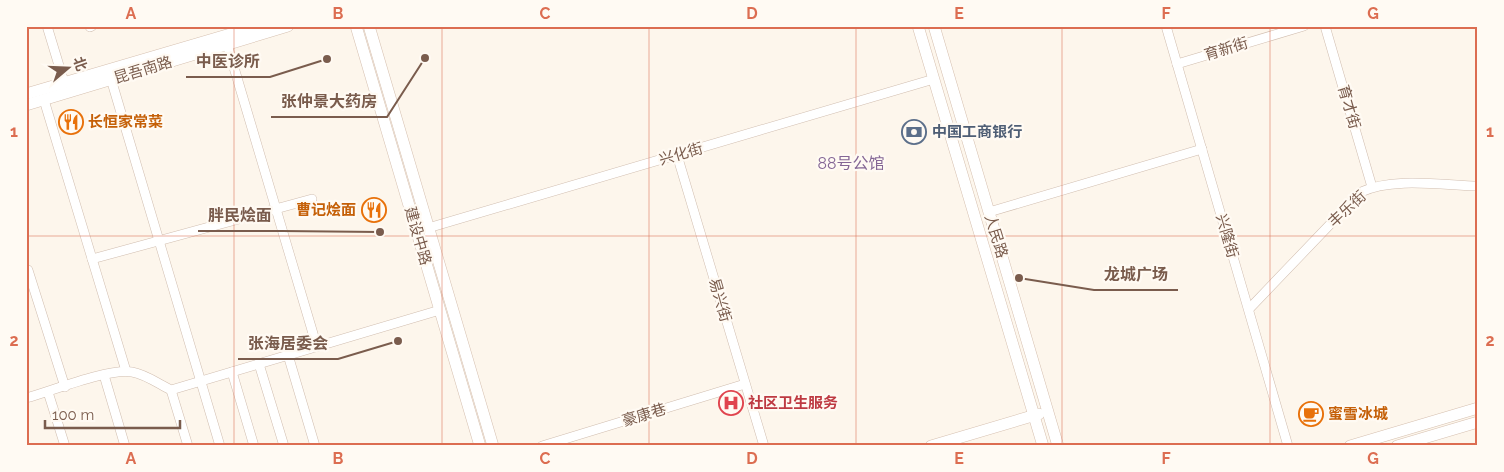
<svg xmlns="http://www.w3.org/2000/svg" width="1504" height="472" viewBox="0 0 1504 472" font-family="Raleway,'Noto Sans SC',sans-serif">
  <rect width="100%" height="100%" fill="#fdf6ec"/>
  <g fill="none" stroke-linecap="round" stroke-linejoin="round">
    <defs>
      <g id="street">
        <path d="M47,26l17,56"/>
        <path d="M1166,26l122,420"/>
        <path d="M1325,26l47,161"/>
        <path d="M90,27l2,-1"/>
        <path d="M227,44l90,303"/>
        <path d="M1177,64l127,-38"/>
        <path d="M111,79l109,367"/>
        <path d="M44,100l82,271"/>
        <path d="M677,155l87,291"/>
        <path d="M989,212l213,-63"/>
        <path d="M428,228l506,-149"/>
        <path d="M92,259l220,-60"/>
        <path d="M28,270l37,117"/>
        <path d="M1249,309l112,-117c31,-15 81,-7 117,-6"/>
        <path d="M288,355l27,91"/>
        <path d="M259,364l25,82"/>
        <path d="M232,372l22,74"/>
        <path d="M104,375l21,71"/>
        <path d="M171,390l17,56"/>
        <path d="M48,392l17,54"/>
        <path d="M26,398c26,-7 82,-30 106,-26 13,2 27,12 39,18l269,-80"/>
        <path d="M542,446l203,-62"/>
      </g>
      <g id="secondary">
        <path d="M356,26l124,420"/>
        <path d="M369,26l124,420"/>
        <path d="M918,26l125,420"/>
        <path d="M934,26l124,420"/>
        <path d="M26,94l232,-68"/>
        <path d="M26,105l262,-79"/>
        <path d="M931,446l108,-32"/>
        <path d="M1350,446l128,-38"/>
        <path d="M1397,446l81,-24"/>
      </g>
    </defs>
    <use href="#street" stroke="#d1beb0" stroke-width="10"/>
    <use href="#secondary" stroke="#d6c0b0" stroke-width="12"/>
    <use href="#street" stroke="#fff" stroke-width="9"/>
    <use href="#secondary" stroke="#fff" stroke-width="11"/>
  </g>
  <path fill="none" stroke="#dc6d51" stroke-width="1" stroke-opacity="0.55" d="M234,26v420M442,26v420M649,26v420M856,26v420M1062,26v420M1270,26v420M26,236h1452"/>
  <defs>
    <symbol id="restaurant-ring" viewBox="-11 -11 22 22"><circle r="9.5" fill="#fffaf3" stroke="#e8710a" stroke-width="1.5"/><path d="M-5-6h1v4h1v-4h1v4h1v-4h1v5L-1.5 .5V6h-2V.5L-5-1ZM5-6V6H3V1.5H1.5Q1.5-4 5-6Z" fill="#e8710a"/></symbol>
    <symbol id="bank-ring" viewBox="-11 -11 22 22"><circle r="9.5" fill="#fffaf3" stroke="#5c6f8a" stroke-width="1.5"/><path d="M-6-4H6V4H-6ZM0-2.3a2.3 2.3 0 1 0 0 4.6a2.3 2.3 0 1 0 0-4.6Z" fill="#5c6f8a"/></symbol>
    <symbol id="hospital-ring" viewBox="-11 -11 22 22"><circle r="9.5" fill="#fffaf3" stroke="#e0444e" stroke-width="1.5"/><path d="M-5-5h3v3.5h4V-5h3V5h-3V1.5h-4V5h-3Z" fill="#e0444e"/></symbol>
    <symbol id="cafe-ring" viewBox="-11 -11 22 22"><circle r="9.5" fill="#fffaf3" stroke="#e8710a" stroke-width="1.5"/><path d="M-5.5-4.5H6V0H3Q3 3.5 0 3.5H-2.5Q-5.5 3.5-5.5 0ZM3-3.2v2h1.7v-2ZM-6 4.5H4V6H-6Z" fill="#e8710a"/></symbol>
  </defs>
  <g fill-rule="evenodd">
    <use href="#restaurant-ring" x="57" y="108" width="28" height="28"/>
    <use href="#bank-ring" x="900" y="118" width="28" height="28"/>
    <use href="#restaurant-ring" x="360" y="196" width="28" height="28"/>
    <use href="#hospital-ring" x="717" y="389" width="28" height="28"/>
    <use href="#cafe-ring" x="1297" y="400" width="28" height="28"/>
  </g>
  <g text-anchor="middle" stroke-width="4.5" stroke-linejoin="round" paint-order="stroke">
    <g font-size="15" fill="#7a5c4d" stroke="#fffaf3">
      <text transform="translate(1226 49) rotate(-17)" y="5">育新街</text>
      <text transform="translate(143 70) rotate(-17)" y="5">昆吾南路</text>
      <text transform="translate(1349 107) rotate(74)" y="5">育才街</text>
      <text transform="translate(681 154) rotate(-16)" y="5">兴化街</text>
      <text transform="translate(1347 209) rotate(-43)" y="5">丰乐街</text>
      <text transform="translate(418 236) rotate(74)" y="5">建设中路</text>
      <text transform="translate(996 236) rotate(73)" y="5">人民路</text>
      <text transform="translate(1227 236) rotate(74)" y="5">兴隆街</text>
      <text transform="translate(720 300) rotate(74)" y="5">易兴街</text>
      <text transform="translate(644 415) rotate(-17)" y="5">豪康巷</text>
    </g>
    <g font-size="15" font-weight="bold" fill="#c56008" stroke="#fffaf3" text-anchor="start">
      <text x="88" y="127">长恒家常菜</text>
      <text x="356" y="215" text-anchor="end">曹记烩面</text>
      <text x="1328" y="419">蜜雪冰城</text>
    </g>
    <g font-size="15" font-weight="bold" fill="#4e5e75" stroke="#fffaf3" text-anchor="start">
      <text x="932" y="137">中国工商银行</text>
    </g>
    <g font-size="15" font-weight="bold" fill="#be3a42" stroke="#fffaf3" text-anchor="start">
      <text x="748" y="408">社区卫生服务</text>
    </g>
    <g font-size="16" fill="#846695" stroke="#fffaf3">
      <text x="851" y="169">88号公馆</text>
    </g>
  </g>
  <path fill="none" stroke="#7a5c4d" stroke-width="2" d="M327 59L270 77H186M425 58L387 117H271M380 232L282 231H198M1019 278L1094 290H1178M398 341L338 359H238"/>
  <g fill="#7a5c4d" stroke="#fffaf3" stroke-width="2">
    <circle cx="327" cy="59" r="5"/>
    <circle cx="425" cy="58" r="5"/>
    <circle cx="380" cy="232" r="5"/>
    <circle cx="1019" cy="278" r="5"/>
    <circle cx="398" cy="341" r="5"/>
  </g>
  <g font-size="16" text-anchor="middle" font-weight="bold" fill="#7a5c4d" stroke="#fffaf3" stroke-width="4.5" stroke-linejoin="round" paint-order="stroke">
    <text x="228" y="67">中医诊所</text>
    <text x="329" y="107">张仲景大药房</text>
    <text x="240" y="221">胖民烩面</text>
    <text x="1136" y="280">龙城广场</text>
    <text x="288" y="349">张海居委会</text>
  </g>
  <rect width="1504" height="472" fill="none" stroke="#fffaf3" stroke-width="55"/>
  <g transform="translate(68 68) rotate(71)" stroke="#fffaf3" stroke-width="4" paint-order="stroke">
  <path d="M0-4L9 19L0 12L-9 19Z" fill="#7a5c4d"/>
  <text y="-8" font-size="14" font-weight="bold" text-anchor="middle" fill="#7a5c4d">北</text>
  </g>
  <path d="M45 420v8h135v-8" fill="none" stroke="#7a5c4d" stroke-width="2.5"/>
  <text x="52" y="420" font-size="15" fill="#7a5c4d" stroke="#fffaf3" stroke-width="4" paint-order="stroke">100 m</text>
  <rect x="28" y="28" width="1448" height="416" fill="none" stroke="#dc6d51" stroke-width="2"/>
  <g font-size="16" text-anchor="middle" font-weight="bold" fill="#dc6d51">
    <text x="131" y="19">A</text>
    <text x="338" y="19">B</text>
    <text x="545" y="19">C</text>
    <text x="752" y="19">D</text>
    <text x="959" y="19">E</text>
    <text x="1166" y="19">F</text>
    <text x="1373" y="19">G</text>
    <text x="14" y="137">1</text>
    <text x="1490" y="137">1</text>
    <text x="14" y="346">2</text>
    <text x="1490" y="346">2</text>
    <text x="131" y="464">A</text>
    <text x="338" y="464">B</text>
    <text x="545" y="464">C</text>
    <text x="752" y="464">D</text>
    <text x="959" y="464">E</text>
    <text x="1166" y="464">F</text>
    <text x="1373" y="464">G</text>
  </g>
</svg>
